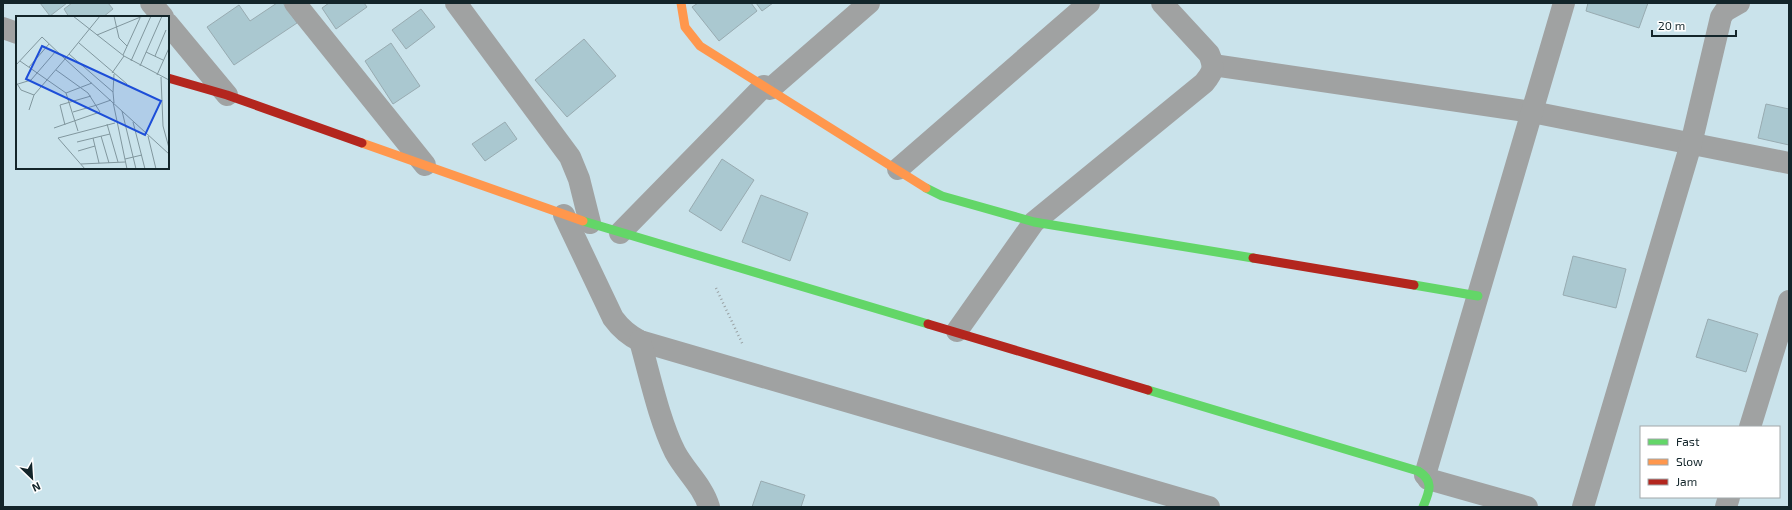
<svg xmlns="http://www.w3.org/2000/svg" width="1792" height="510" viewBox="0 0 1792 510" font-family="'Exo 2',sans-serif">
  <rect width="100%" height="100%" fill="#cae3eb"/>
  <g fill="#aac8d0" stroke="#98abb1">
    <path d="M40,3h27l-17,13z"/>
    <path d="M72,3h36l5,6 -10,8h-34l-5,-8z"/>
    <path d="M277,3h6l14,20 -63,42 -27,-38 32,-22 11,16z"/>
    <path d="M329,3h35l3,4 -31,22 -14,-21z"/>
    <path d="M698,3h53l6,8 -38,30 -27,-34z"/>
    <path d="M756,3h17l-11,8z"/>
    <path d="M1588,3h60l-9,25 -53,-17z"/>
    <path d="M421,9l14,18 -29,22 -14,-19z"/>
    <path d="M584,39l32,37 -49,41 -32,-37z"/>
    <path d="M391,43l29,43 -27,18 -28,-43z"/>
    <path d="M1766,104l23,5v36l-31,-7z"/>
    <path d="M505,122l12,17 -32,22 -13,-17z"/>
    <path d="M722,159l32,21 -33,51 -32,-20z"/>
    <path d="M761,195l47,18 -18,48 -48,-19z"/>
    <path d="M1573,256l53,13 -10,39 -53,-13z"/>
    <path d="M1708,319l50,15 -12,38 -50,-15z"/>
    <path d="M761,481l44,14 -4,12h-49z"/>
  </g>
  <g fill="none" stroke-linecap="round" stroke-linejoin="round">
    <path stroke="#9aa2a4" stroke-width="2.5" stroke-dasharray="1 3" stroke-linecap="butt" d="M716,288l27,57"/>
    <g stroke="#a0a2a2" stroke-width="22">
      <path d="M151,3l12,14"/>
      <path d="M295,3l130,162"/>
      <path d="M456,3l114,154 9,22 11,44"/>
      <path d="M168,24l59,71"/>
      <path d="M3,28l14,5"/>
      <path d="M1213,65l319,47 257,51"/>
      <path d="M770,89l99,-86"/>
      <path d="M898,169l191,-166"/>
      <path d="M564,215l49,103c8,11 15,17 27,23l569,166"/>
      <path d="M620,233l144,-147"/>
      <path d="M957,331l77,-109 170,-139c9,-11 11,-15 5,-29l-47,-51"/>
      <path d="M640,341c10,35 19,79 35,111 10,19 28,34 34,55"/>
      <path d="M1750,427l39,-126"/>
      <path d="M1425,475l139,-472"/>
      <path d="M1428,479l99,28"/>
      <path d="M1583,507l108,-363 30,-127 4,-6 14,-8"/>
      <path d="M1726,507l3,-10"/>
    </g>
    <g stroke="#63d668" stroke-width="9">
      <path d="M926,188l16,8 92,26 219,36"/>
      <path d="M583,221l345,103"/>
      <path d="M1414,285l64,11"/>
      <path d="M1148,390l270,81c17,10 11,21 5,36"/>
    </g>
    <g stroke="#ff974d" stroke-width="9">
      <path d="M681,3l4,24 15,19 226,142"/>
      <path d="M362,143l221,78"/>
    </g>
    <g stroke="#b3261e" stroke-width="9">
      <path d="M168,78l59,17 135,48"/>
      <path d="M1253,258l161,27"/>
      <path d="M928,324l220,66"/>
    </g>
  </g>
  <g transform="translate(16 16)">
    <rect width="153" height="153" fill="#cae3eb"/>
    <path fill="none" stroke="#81979e" stroke-width="1" d="M57,0l51,40 45,24M84,0l-35,43 104,95M98,0l5,22 8,8M81,19l46,-19M63,27l48,41M130,36l17,8M53,38l44,38 1,11M107,39l17,-37M139,40l11,-26M4,45l46,32M115,45l20,-45M0,49l26,-28 23,22M124,50l22,-50M13,51l20,-23M96,57l12,-17M141,59l12,-27M145,61l2,49 6,22M0,66l5,8 13,5 -5,15M2,68l13,-4 25,-29M97,76l1,-18M18,79l31,-36M97,86l14,67M81,89l14,-5M106,95l14,58M57,96l24,-7M117,106l12,47M91,108l11,38M49,109l-5,-20 31,-9M38,112l46,-16 -12,-19 -32,-23M62,115l-12,-38 26,-10M85,120l8,27M132,120l8,33M77,122l6,25M61,126l33,-8M62,135l17,-5M109,143l17,-4M65,148l44,-2M69,153l-27,-31 57,-15"/>
    <path fill="#1d4ed8" fill-opacity="0.15" stroke="#1d4ed8" stroke-width="2" d="M26,30l119,55 -16,34 -119,-56z"/>
    <rect width="153" height="153" fill="none" stroke="#13252a" stroke-width="2"/>
  </g>
  <rect width="1792" height="510" fill="none" stroke="#13252a" stroke-width="8"/>
  <rect x="1640" y="426" width="140" height="72" fill="#ffffff" stroke="#a1a8aa"/>
  <rect x="1648" y="439" width="20" height="6" fill="#63d668" stroke="#a1a8aa"/>
  <text x="1676" y="446" font-size="12" fill="#13252a">Fast</text>
  <rect x="1648" y="459" width="20" height="6" fill="#ff974d" stroke="#a1a8aa"/>
  <text x="1676" y="466" font-size="12" fill="#13252a">Slow</text>
  <rect x="1648" y="479" width="20" height="6" fill="#b3261e" stroke="#a1a8aa"/>
  <text x="1676" y="486" font-size="12" fill="#13252a">Jam</text>
  <g transform="translate(32 478) rotate(155)" stroke="#ffffff" stroke-width="3" paint-order="stroke">
  <path d="M0-3L7 15L0 10L-7 15Z" fill="#13252a"/>
  <text y="-6" font-size="11" font-weight="bold" text-anchor="middle" fill="#13252a">N</text>
  </g>
  <path d="M1652 30v6h84v-6" fill="none" stroke="#13252a" stroke-width="2"/>
  <text x="1658" y="30" font-size="12" fill="#13252a" stroke="#ffffff" stroke-width="3" paint-order="stroke">20 m</text>
</svg>
